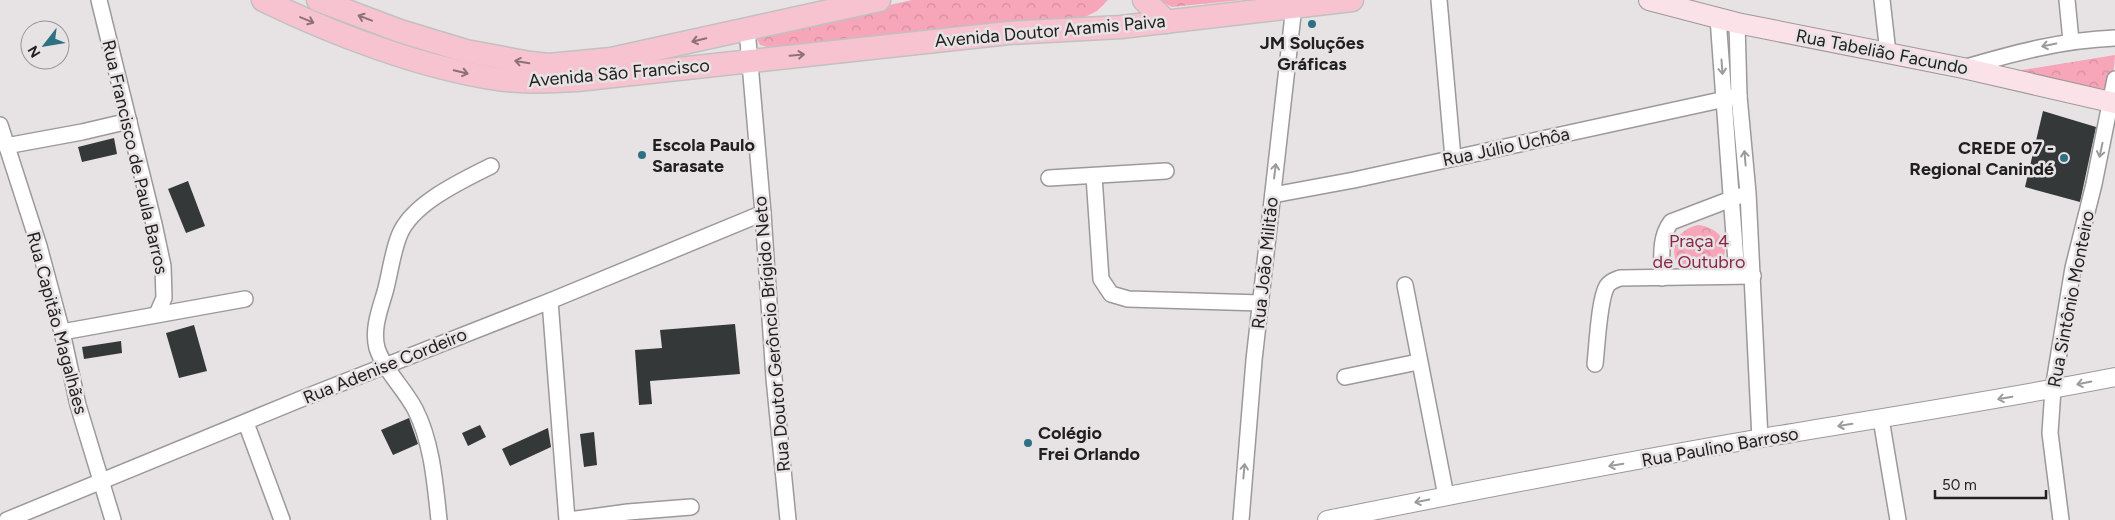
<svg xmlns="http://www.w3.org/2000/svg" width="2115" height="520" viewBox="0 0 2115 520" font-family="Figtree,sans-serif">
  <defs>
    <pattern id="park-crowns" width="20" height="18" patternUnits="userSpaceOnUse" patternTransform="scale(1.25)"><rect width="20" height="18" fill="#f7a5b9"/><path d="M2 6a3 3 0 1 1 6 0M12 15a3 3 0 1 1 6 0" fill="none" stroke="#d38e9f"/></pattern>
  </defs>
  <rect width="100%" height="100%" fill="#e7e3e4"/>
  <g fill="url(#park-crowns)">
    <path d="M912,0h196l-11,11 -14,7 -316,29 -7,-2 -3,-6 6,-6z"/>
    <path d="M1159,0h82l-69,7z"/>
    <path d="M2115,55l-3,36 -102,-19z"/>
    <path d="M1698,225c28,3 36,30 15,48l-32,-3c-14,-19 -6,-40 17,-45z"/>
  </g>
  <g fill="#353839">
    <path d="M2043,111l53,16 -16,75 -55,-15z"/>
    <path d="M114,138l3,16 -35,8 -4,-15z"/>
    <path d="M188,181l17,45 -19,7 -18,-44z"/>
    <path d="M735,324l5,50 -90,7 2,23 -13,1 -4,-55 27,-2 -2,-18z"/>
    <path d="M194,325l13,46 -28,7 -13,-45z"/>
    <path d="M121,341l1,12 -38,6 -2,-12z"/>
    <path d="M409,418l9,26 -25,11 -12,-25z"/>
    <path d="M480,425l6,12 -18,9 -6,-13z"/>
    <path d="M548,428l3,19 -41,19 -8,-17z"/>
    <path d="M594,432l3,33 -13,2 -4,-33z"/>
  </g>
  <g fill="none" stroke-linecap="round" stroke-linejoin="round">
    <defs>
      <g id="minor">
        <path d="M99,0l55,224 9,42 1,32 -7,16"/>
        <path d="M1439,0l14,158"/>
        <path d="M1882,0l6,53"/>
        <path d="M2067,0l4,41"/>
        <path d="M1718,18l18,244 17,14"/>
        <path d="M1737,23l2,73 9,97 12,246"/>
        <path d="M747,29l16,184 11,165 14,142"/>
        <path d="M1963,68c51,-15 99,-28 152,-30"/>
        <path d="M0,125l39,121 23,86 16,73 35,115"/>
        <path d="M6,146l76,-14 47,-11"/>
        <path d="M1094,176l7,103 10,15 17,5 133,4"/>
        <path d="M1049,178l117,-7"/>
        <path d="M1273,195l81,-15 385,-84"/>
        <path d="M1662,278c0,-20 -3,-40 9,-56l68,-26"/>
        <path d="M1405,285l41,211"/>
        <path d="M550,301l17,219"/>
        <path d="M62,332l183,-33"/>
        <path d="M1595,364c2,-17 4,-65 12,-78 3,-5 8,-6 13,-8l133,-2"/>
        <path d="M1345,377l73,-15"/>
        <path d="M1881,419l17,101"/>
        <path d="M246,423l36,97"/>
        <path d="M7,520l294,-121 249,-98 213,-88"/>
        <path d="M439,520c-4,-37 -7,-78 -24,-111 -11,-21 -31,-39 -38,-61 -5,-19 3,-39 8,-56 5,-18 7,-38 14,-56 12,-32 62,-55 92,-70"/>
        <path d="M569,520l59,-8 63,-5"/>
        <path d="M1241,520l13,-160 40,-354"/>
        <path d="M2061,520l-11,-87 3,-44 20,-121 21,-84 21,-105"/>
      </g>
      <path id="tertiary" d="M1327,520c144,-29 289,-57 435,-82 118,-20 236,-38 353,-61"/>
      <path id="secondary" d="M1649,0l88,23 226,45 152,35"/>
      <g id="primary">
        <path d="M263,0c70,34 156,67 234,79 27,4 53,2 80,1l432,-47 112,-6 231,-27"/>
        <path d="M318,0l82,31 66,20 64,12 19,2 62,-6 268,-59"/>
        <path d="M1144,0l23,22"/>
      </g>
    </defs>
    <use href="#minor" stroke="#9c9999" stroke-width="18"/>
    <use href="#tertiary" stroke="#9c9999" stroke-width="20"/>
    <use href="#secondary" stroke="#9c9999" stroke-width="22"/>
    <use href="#primary" stroke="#c1c1c1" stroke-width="25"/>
    <use href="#minor" stroke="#fff" stroke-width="15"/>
    <use href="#tertiary" stroke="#fff" stroke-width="18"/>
    <use href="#secondary" stroke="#fbe1e8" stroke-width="20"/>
    <use href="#primary" stroke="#f7c3d0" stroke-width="22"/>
  </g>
  <defs><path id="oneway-shaft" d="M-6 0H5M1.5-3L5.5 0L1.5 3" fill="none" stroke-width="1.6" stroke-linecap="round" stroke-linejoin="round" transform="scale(1.25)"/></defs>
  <g stroke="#8c7278">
    <use href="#oneway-shaft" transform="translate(365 18) rotate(-159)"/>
    <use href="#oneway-shaft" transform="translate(307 20) rotate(23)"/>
    <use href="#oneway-shaft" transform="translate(699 40) rotate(167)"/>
    <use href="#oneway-shaft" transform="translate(797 55) rotate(-5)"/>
    <use href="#oneway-shaft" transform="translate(522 62) rotate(-170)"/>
    <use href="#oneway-shaft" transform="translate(461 72) rotate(13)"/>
  </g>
  <g stroke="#9b9b9b">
    <use href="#oneway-shaft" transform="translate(2049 45) rotate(169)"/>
    <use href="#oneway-shaft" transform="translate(1722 67) rotate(86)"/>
    <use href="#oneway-shaft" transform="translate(2101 150) rotate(102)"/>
    <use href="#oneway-shaft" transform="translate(1745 158) rotate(-95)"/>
    <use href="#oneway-shaft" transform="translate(1275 171) rotate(-83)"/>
    <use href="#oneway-shaft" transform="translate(2084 383) rotate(169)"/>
    <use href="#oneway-shaft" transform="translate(2005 398) rotate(170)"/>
    <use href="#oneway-shaft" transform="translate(1845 425) rotate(171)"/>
    <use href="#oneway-shaft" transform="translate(1616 465) rotate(170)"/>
    <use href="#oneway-shaft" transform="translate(1244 471) rotate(-85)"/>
    <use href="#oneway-shaft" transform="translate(1422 501) rotate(169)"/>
  </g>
  <g fill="#2e7182" stroke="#e7e3e4" stroke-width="2">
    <circle cx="1312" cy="24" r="5"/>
    <circle cx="642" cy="155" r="5"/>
    <circle cx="2064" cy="158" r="5"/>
    <circle cx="1028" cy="443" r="5"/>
  </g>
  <g text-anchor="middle" stroke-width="5" stroke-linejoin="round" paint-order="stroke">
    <g font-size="18" fill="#212020" stroke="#e7e3e4">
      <text transform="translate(1050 31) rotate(-5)" y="6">Avenida Doutor Aramis Paiva</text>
      <text transform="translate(1882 52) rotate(11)" y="6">Rua Tabelião Facundo</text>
      <text transform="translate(619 73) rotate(-5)" y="6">Avenida São Francisco</text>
      <text transform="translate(1506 147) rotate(-12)" y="6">Rua Júlio Uchôa</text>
      <text transform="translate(135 157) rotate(77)" y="6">Rua Francisco de Paula Barros</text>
      <text transform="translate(1265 263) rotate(-84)" y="6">Rua João Militão</text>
      <text transform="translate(2071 299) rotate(-79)" y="6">Rua Sintônio Monteiro</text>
      <text transform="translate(57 323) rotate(75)" y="6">Rua Capitão Magalhães</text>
      <text transform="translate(772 334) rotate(-95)" y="6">Rua Doutor Gerôncio Brígido Neto</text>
      <text transform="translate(385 366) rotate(-22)" y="6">Rua Adenise Cordeiro</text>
      <text transform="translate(1720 447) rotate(-10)" y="6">Rua Paulino Barroso</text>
    </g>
    <g font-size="18" font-weight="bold" fill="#212020" stroke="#e7e3e4" text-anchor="start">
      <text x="1312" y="49" text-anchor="middle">JM Soluções<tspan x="1312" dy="21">Gráficas</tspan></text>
      <text x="652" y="151">Escola Paulo<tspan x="652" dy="21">Sarasate</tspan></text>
      <text x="2054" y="154" text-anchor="end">CREDE 07 -<tspan x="2054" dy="21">Regional Canindé</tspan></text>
      <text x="1038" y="439">Colégio<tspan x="1038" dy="21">Frei Orlando</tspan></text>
    </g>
    <g font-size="18" fill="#882749" stroke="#e7e3e4">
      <text x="1699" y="247">Praça 4<tspan x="1699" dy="21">de Outubro</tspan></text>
    </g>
  </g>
  <g transform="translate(45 45) rotate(239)"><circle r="24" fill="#e7e3e4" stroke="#989596"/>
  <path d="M0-4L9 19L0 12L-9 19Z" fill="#2e7182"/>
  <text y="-8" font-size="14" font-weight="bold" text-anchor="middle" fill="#212020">N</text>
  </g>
  <path d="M1935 490v8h111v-8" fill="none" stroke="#212020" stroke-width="2.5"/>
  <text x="1942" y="490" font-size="15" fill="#212020" stroke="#e7e3e4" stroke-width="4" paint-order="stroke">50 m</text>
</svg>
